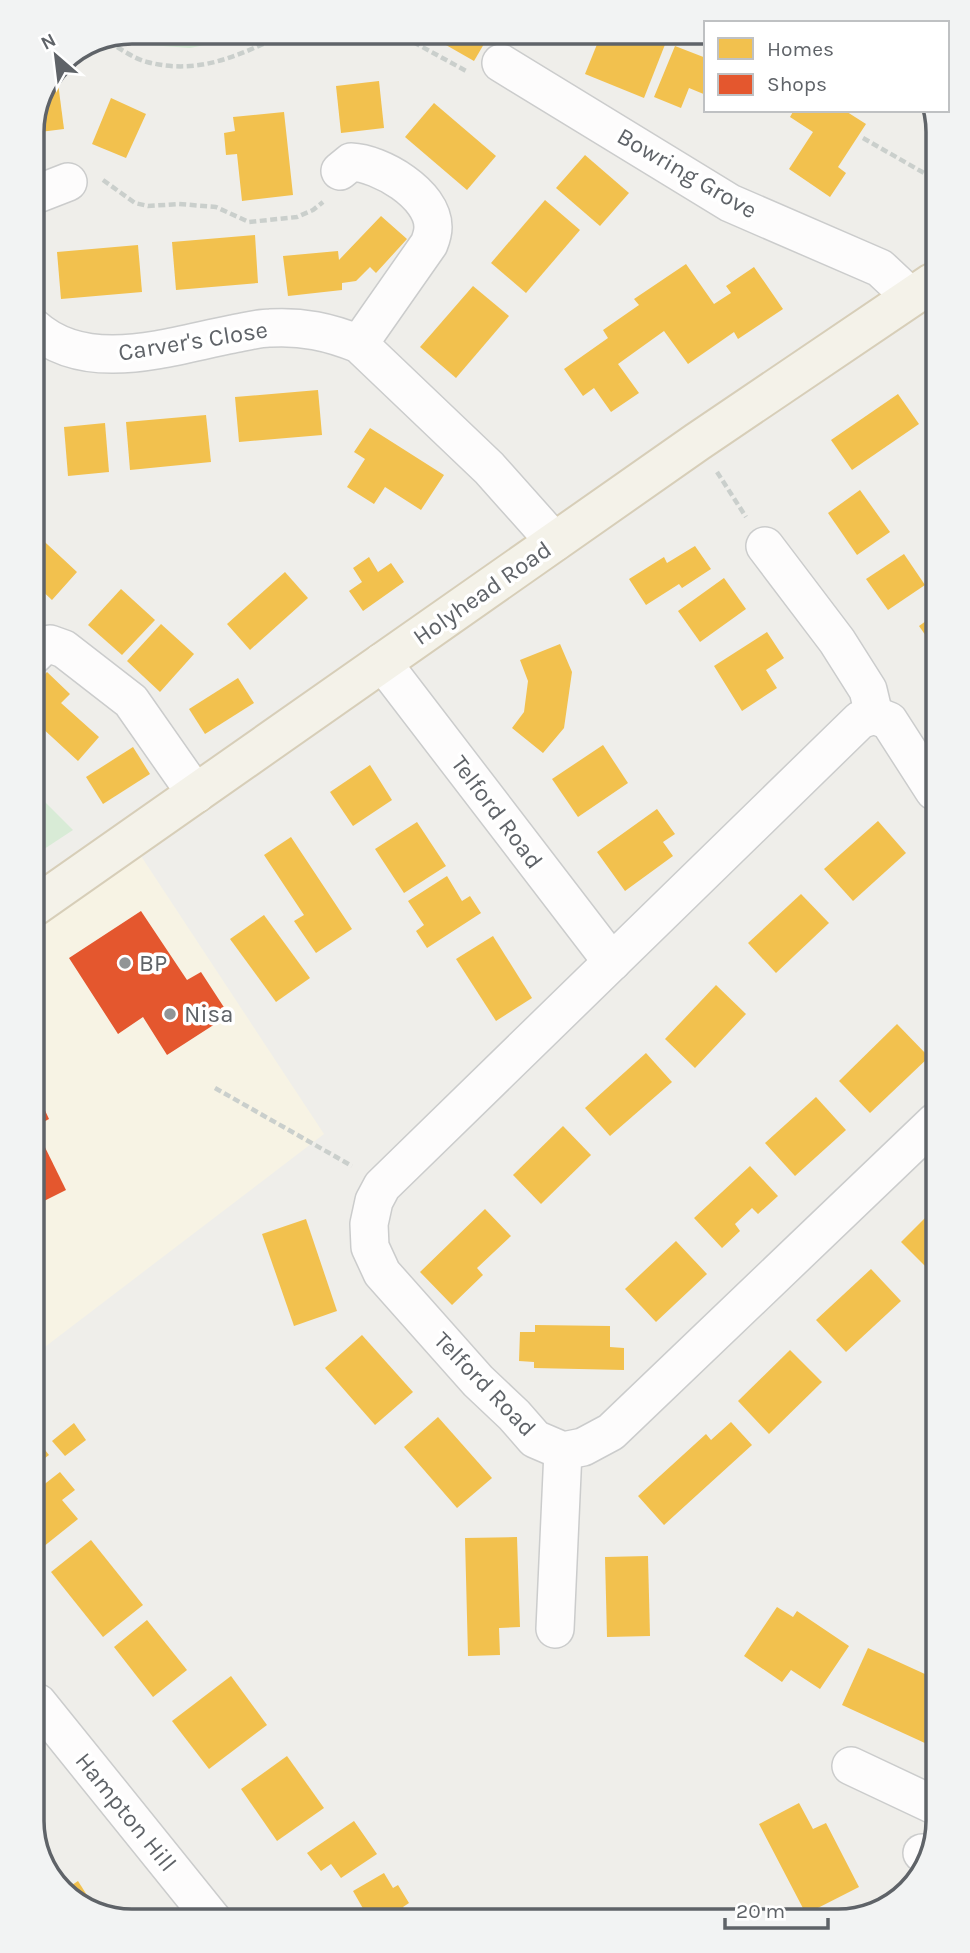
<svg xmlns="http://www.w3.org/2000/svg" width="970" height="1953" viewBox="0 0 970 1953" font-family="Karla,sans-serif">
  <rect width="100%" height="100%" fill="#efeeea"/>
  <path fill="#f7f3e4" d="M139,853l185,281 -287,219 -2,-427z"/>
  <g fill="#d8ebd6">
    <path d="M132,32h119l-12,6 -49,10 -53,-4 -16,-8z"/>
    <path d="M35,792l38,38 -38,25z"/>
  </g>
  <g fill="#f2c14e">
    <path d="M445,32h46l-17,29 -35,-20z"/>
    <path d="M602,32h39l25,10 -22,56 -59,-24z"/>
    <path d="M675,46l31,12v37l-17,-7 -8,20 -27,-11z"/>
    <path d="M379,81l5,47 -43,5 -5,-47z"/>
    <path d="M58,83l6,46 -32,4v-7l19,-42z"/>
    <path d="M111,98l35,16 -20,44 -34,-14z"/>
    <path d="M434,103l62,53 -29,34 -62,-53z"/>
    <path d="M794,110h50l22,14 -28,43 8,6 -16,24 -41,-28 24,-37 -23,-15z"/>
    <path d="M284,112l9,83 -51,6 -5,-47 -11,1 -2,-22 11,-2 -2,-14z"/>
    <path d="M585,155l44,38 -29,33 -44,-38z"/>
    <path d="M545,200l35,30 -54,63 -35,-30z"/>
    <path d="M381,216l26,23 -31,34 -6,-6 -14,14 -14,2v7l-54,6 -5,-40 55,-5 1,9z"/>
    <path d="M255,235l3,48 -82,7 -4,-48z"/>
    <path d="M138,245l4,47 -81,7 -4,-47z"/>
    <path d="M686,264l28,40 17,-11 -5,-7 28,-19 29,42 -45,30 -4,-7 -46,32 -24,-33 -46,33 21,29 -28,19 -17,-24 -11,8 -19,-27 44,-31 -5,-8 36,-25 -5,-6z"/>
    <path d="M473,286l36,30 -53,62 -36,-31z"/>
    <path d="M318,390l4,45 -83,7 -4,-45z"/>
    <path d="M898,394l21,30 -67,46 -21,-30z"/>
    <path d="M33,395l11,7 -11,18z"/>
    <path d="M206,415l5,47 -81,8 -4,-48z"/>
    <path d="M105,423l4,49 -41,4 -4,-49z"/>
    <path d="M370,428l74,47 -23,35 -36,-23 -11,17 -27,-17 18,-28 -11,-7z"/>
    <path d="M860,490l30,42 -33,23 -29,-42z"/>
    <path d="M33,531l44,41 -25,28 -14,-13 -4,4z"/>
    <path d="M695,546l16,23 -29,19 -3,-4 -33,21 -17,-26 35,-22 3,6z"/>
    <path d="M904,554l21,31 -37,25 -22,-31z"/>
    <path d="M369,557l9,15 13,-9 13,19 -41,29 -14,-20 13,-9 -9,-14z"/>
    <path d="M285,572l23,26 -58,52 -23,-26z"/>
    <path d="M724,578l22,31 -46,33 -22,-31z"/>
    <path d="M121,589l34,31 -33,35 -34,-30z"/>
    <path d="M933,616v30l-14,-20z"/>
    <path d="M161,624l33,30 -34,38 -33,-31z"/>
    <path d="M767,632l17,26 -18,12 11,18 -35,23 -28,-45z"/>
    <path d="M560,644l12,28 -8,56 -21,25 -31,-25 12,-16 4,-31 -8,-21z"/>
    <path d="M47,672l23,22 -9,9 38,34 -21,24 -38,-35 -6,7v-47z"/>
    <path d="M238,678l16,25 -49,31 -16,-25z"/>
    <path d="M603,745l25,38 -50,34 -26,-38z"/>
    <path d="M133,747l17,27 -47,30 -17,-27z"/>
    <path d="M370,765l22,35 -39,26 -23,-34z"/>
    <path d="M657,809l18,25 -12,8 10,14 -48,35 -28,-39z"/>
    <path d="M878,821l28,32 -53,48 -29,-32z"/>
    <path d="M417,822l29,44 -42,27 -29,-44z"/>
    <path d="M291,837l61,92 -36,24 -22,-32 10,-6 -40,-60z"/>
    <path d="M447,876l15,25 8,-5 11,17 -54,35 -11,-17 8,-6 -16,-24z"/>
    <path d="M801,894l28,29 -53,50 -28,-30z"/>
    <path d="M264,915l46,63 -34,24 -46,-63z"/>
    <path d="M493,936l39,62 -36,23 -40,-62z"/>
    <path d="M934,975h1v39l-9,-2z"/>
    <path d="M716,985l30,29 -51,54 -30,-29z"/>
    <path d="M897,1024l32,33 -59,56 -31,-32z"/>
    <path d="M646,1053l26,29 -62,54 -25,-28z"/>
    <path d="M816,1097l30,33 -51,46 -30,-33z"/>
    <path d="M563,1126l28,29 -50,49 -28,-29z"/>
    <path d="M750,1166l28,30 -20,18 -6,-6 -17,16 5,7 -18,17 -28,-30z"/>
    <path d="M936,1207v62l-4,4 -31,-31z"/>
    <path d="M485,1209l26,27 -34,32 6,7 -31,30 -32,-33z"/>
    <path d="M306,1219l31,92 -43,15 -32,-92z"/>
    <path d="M676,1241l31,33 -51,48 -31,-33z"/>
    <path d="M871,1269l30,32 -55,51 -30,-32z"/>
    <path d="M535,1325l75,1v21l14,1v22l-90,-2v-6l-15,-1 1,-29h15z"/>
    <path d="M362,1335l51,57 -38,33 -50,-57z"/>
    <path d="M790,1350l32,32 -53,52 -31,-33z"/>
    <path d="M438,1417l54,61 -35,30 -53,-61z"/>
    <path d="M731,1422l21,23 -88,80 -26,-29 68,-62 5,6z"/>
    <path d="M74,1423l12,17 -21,16 -13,-15z"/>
    <path d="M37,1440l12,15 -12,9z"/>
    <path d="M60,1472l15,18 -13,10 16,19 -40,32 -1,-61z"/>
    <path d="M517,1537l3,90 -21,1 1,27 -32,1 -3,-118z"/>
    <path d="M91,1540l52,65 -40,32 -52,-65z"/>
    <path d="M648,1556l2,80 -43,1 -2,-80z"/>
    <path d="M777,1607l16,10 4,-6 52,35 -29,43 -29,-19 -9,12 -38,-26z"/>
    <path d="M147,1620l40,50 -34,27 -39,-50z"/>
    <path d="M868,1648l70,32v39l-11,25 -85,-39z"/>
    <path d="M231,1676l36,49 -58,44 -37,-48z"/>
    <path d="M287,1756l37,52 -47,33 -36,-52z"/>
    <path d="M799,1803l14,26 13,-6 33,64 -53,27 -47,-90z"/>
    <path d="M354,1821l23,33 -36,24 -10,-14 -10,7 -14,-18z"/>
    <path d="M384,1873l9,15 5,-3 11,18 -6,4 7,11 -41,1 -16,-28z"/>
    <path d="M78,1881l12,19 -8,5 -11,-4 -8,-10z"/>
  </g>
  <g fill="#e4572e">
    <path d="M141,911l46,69 14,-8 28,43 -62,40 -24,-38 -25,17 -49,-76z"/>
    <path d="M36,1091l13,28 -13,7z"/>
    <path d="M36,1129l30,61 -30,15z"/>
  </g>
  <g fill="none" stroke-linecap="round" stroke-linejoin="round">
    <defs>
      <g id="minor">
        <path d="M501,63l229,140 150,65 31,29"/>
        <path d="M340,171l11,-9c29,1 82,32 82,65 0,5 -2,12 -4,17l-70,100"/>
        <path d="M32,196l36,-14"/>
        <path d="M33,327c54,49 137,19 200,7 12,-2 25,-6 37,-6 32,-2 59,4 89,16l130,124 66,74"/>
        <path d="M765,546l72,95 31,49 6,25"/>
        <path d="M34,655l6,-6 10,-5 14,5 67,52 65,93"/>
        <path d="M382,662l230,300"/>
        <path d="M934,791l-45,-70 -15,-6 -14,5 -478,466 -8,15 -5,23 1,23 12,26 96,108 36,34 21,24 28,12 20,-4 28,-15 324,-310"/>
        <path d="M555,1629l8,-178"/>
        <path d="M38,1703l175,217"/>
        <path d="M851,1766l87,41"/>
        <path d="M922,1853h7"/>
      </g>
      <path id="major" d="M35,906l662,-464 235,-159"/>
    </defs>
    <use href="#minor" stroke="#cbcccc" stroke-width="40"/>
    <use href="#major" stroke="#d7ceb8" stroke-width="42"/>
    <g stroke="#cacfcc" stroke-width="4.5" stroke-dasharray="7 3.5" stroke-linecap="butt">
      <path d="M395,32l73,40"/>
      <path d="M108,42c12,6 26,17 39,20 54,14 94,-8 142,-30"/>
      <path d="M863,138l68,39"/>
      <path d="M103,180l32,23 13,3 31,-2 37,3 33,15 48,-5 16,-7 10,-8"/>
      <path d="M717,472l29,45"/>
      <path d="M215,1088l137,78"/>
    </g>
    <use href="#minor" stroke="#fdfcfc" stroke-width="37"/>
    <use href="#major" stroke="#f4f2e9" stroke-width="38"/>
  </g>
  <g fill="#919496" stroke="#fff" stroke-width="2.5">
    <circle cx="125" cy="963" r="7"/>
    <circle cx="170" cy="1014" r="7"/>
  </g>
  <g text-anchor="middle" stroke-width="7" stroke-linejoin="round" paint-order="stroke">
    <g font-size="24" fill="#5f6368" stroke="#fff">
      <text transform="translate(687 173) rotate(30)" y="8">Bowring Grove</text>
      <text transform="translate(193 341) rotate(-9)" y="8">Carver's Close</text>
      <text transform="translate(482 593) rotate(-35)" y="8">Holyhead Road</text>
      <text transform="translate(497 812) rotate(53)" y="8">Telford Road</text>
      <text transform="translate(485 1384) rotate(46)" y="8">Telford Road</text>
      <text transform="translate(126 1812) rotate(51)" y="8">Hampton Hill</text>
    </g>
    <g font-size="24" fill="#5f6368" stroke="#fff" text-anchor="start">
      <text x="139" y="971">BP</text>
      <text x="184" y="1022">Nisa</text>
    </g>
  </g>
  <path d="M0 0H970V1953H0ZM132 44H838A88 88 0 0 1 926 132V1821A88 88 0 0 1 838 1909H132A88 88 0 0 1 44 1821V132A88 88 0 0 1 132 44Z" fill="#f2f3f3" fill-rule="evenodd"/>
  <path fill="none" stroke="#5f6368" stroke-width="3.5" d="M132 44H838A88 88 0 0 1 926 132V1821A88 88 0 0 1 838 1909H132A88 88 0 0 1 44 1821V132A88 88 0 0 1 132 44Z"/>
  <rect x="704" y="21" width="245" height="91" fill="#ffffff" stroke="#bfc1c3" stroke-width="2"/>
  <rect x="718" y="38" width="35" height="21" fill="#f2c14e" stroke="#bfc1c3" stroke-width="2"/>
  <text x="767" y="56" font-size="21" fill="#5f6368">Homes</text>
  <rect x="718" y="74" width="35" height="21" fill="#e4572e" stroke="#bfc1c3" stroke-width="2"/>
  <text x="767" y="91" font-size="21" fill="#5f6368">Shops</text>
  <g transform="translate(56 56) rotate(332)" stroke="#ffffff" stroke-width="5" paint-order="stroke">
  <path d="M0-5L12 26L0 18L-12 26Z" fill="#5f6368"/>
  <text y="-10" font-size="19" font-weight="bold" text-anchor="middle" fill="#5f6368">N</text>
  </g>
  <path d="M725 1918v10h103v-10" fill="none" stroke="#5f6368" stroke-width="3.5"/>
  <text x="736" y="1918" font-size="21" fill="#5f6368" stroke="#ffffff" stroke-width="5" paint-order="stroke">20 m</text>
</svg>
